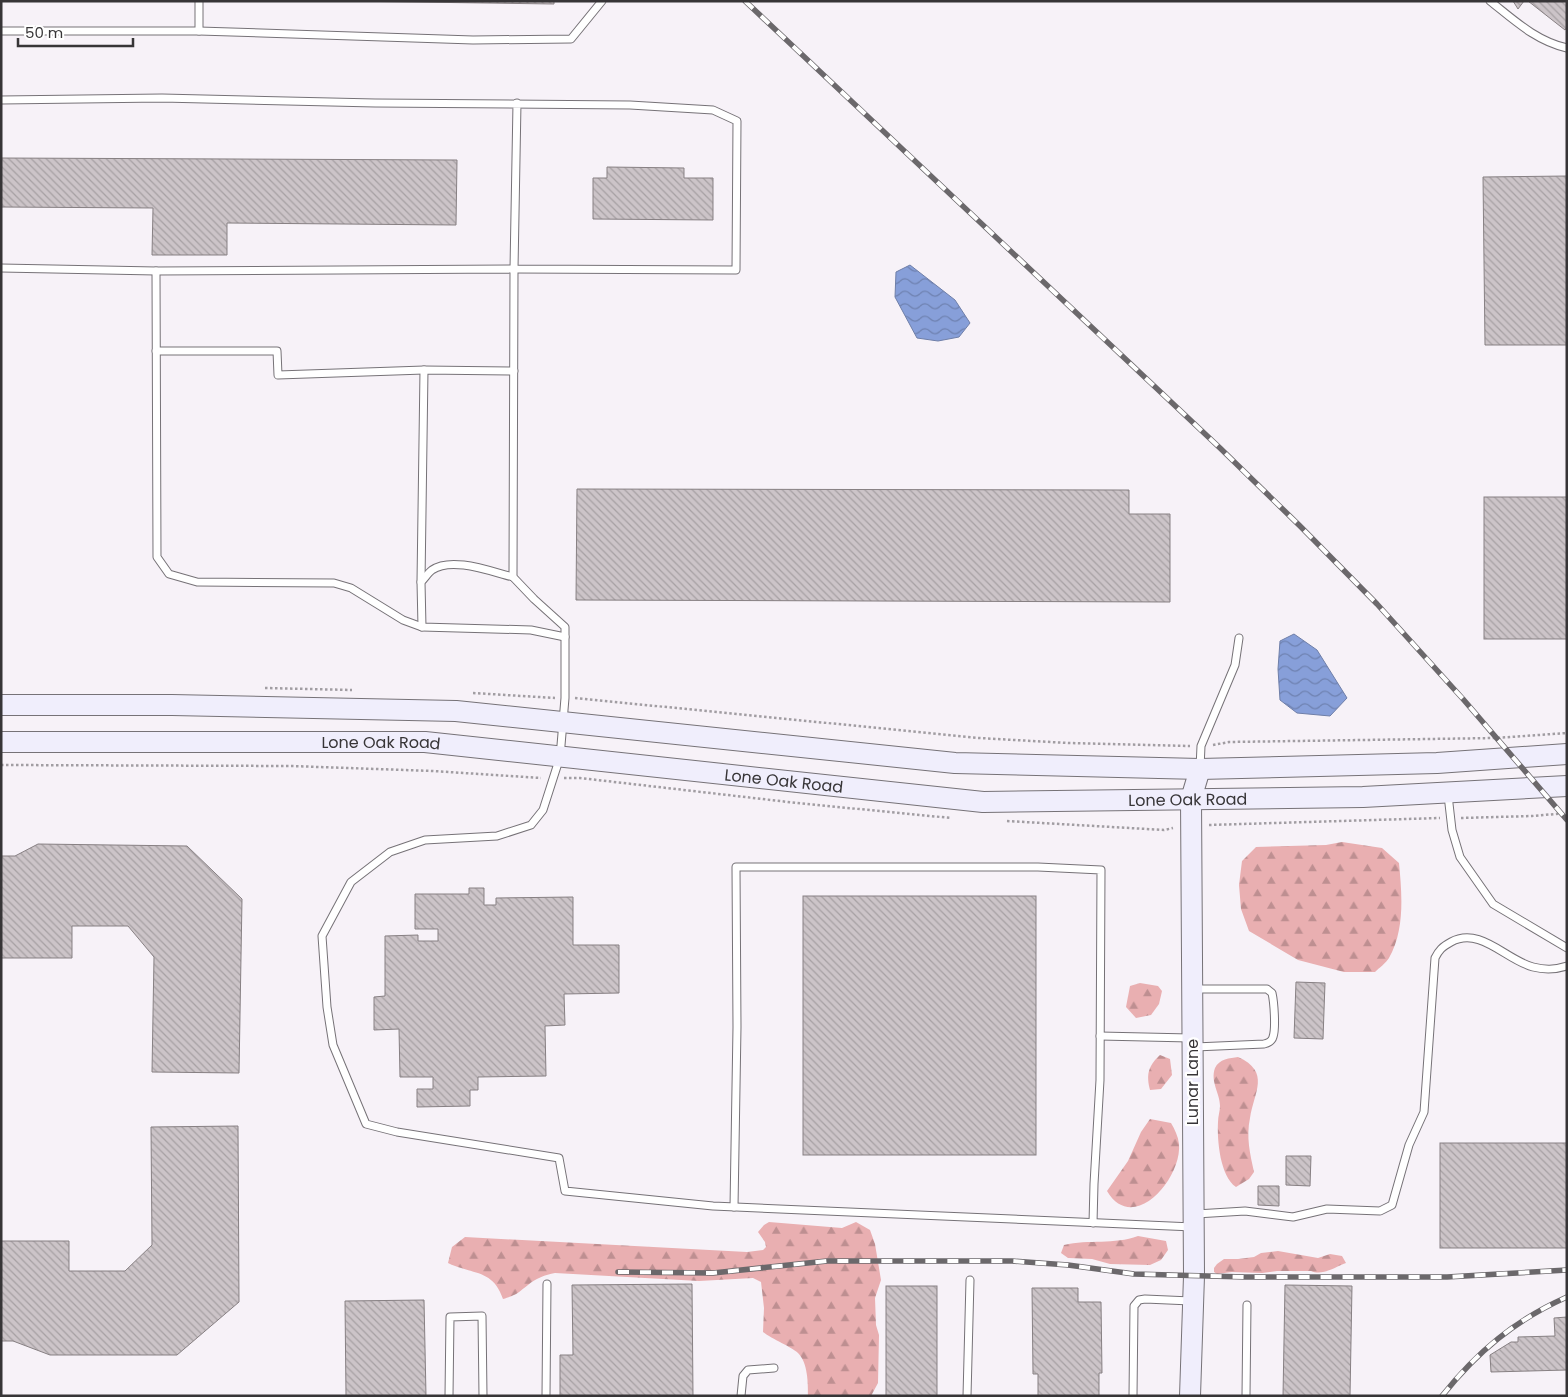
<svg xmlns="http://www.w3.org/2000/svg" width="1568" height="1397" viewBox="0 0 1568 1397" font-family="Poppins,sans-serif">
  <defs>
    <pattern id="forest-firs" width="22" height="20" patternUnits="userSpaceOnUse" patternTransform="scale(1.25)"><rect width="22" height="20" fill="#e9afb1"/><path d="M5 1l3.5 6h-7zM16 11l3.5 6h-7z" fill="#be8f91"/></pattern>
    <pattern id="water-waves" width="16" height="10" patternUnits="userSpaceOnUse" patternTransform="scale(1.25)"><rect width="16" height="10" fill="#879fd9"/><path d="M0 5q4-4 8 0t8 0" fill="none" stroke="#6f82b1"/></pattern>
    <pattern id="building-back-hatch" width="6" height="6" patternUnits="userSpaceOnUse" patternTransform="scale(1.25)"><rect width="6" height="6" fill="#ccc4c8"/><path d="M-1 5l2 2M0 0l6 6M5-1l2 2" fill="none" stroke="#a6a0a3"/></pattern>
  </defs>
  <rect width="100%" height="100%" fill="#f7f2f8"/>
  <g fill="url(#forest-firs)">
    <path d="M1342,842l40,6 17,15c3,31 6,67 -10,95 -3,5 -10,10 -14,14h-31l-46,-12 -49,-29 -8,-22 -2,-24 3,-24 14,-14 70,-2z"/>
    <path d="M1140,983l18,3 4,5 -3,13 -8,11 -15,3 -10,-11 4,-21z"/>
    <path d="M1160,1055l10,4 2,16 -11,14 -11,1c-4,-15 -2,-24 10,-35z"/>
    <path d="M1238,1057c33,15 16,35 12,61 -4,19 0,36 4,54l-5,7 -13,8c-16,-11 -19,-47 -18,-65 0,-6 2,-11 2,-16 0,-13 -10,-24 -5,-38 4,-9 15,-10 23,-11z"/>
    <path d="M1150,1119l21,4c4,7 7,13 8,21 3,35 -46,91 -72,47l21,-30 13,-29z"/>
    <path d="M769,1222l73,6 14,-6 14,8 5,14 6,36 -6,18 1,27 3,10 -1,48 -7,13h-63c0,-13 0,-33 -10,-43 -6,-6 -26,-14 -35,-21l1,-24 -3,-26 -8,-4 -54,3 -144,-8c-10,2 -19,5 -27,12 -12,9 -9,9 -25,14 -10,-30 -30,-24 -55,-36l4,-16 13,-10 282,15 16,-2 3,-3 -1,-5 -7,-10 6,-7z"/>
    <path d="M1138,1236l28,5 2,9 -7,10 -11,5 -40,-1 -18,-5 -24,-1 -7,-5 3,-8c25,-6 50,0 74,-9z"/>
    <path d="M1278,1251l40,7 12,-4 12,2 4,7c-11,4 -23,13 -35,8h-34l-15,2 -30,-1 -15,2 -3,-2v-4l3,-4 7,-5h14l16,-2 7,-4z"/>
  </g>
  <g fill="url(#water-waves)" stroke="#6f7fa8">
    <path d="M910,265l45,35 15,23 -11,14 -21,4 -21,-3 -22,-41 1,-25z"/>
    <path d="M1294,634l23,16 30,48 -17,18 -33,-3 -17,-13 -2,-31 2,-28z"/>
  </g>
  <g fill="url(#building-back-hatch)" stroke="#878083">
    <path d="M344,1h210v3z"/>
    <path d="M1513,1h11l-6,8z"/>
    <path d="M1528,1h39v26l-2,3z"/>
    <path d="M1,158l456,2 -1,65 -229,-2v32h-75l1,-47 -152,-1z"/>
    <path d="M607,167l77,1v10h29v42l-120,-1v-41h14z"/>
    <path d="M1567,176v169h-82l-2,-168z"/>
    <path d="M577,489l552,1v24h41v88l-594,-2z"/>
    <rect x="1484" y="497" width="83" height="142"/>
    <path d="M38,844l149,2 55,53 -3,174 -87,-1 2,-115 -26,-31h-56v32h-71v-102h14z"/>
    <path d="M469,888h15v17h12v-7l77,-1v48h46v48l-55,1 1,31 -20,1 1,50 -68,1v13h-8v16l-53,1v-18h16v-12h-33l-1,-48 -25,1v-33l11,-1v-60l33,-1v6h20v-12h-23v-35h54z"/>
    <rect x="803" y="896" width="233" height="259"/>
    <path d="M1296,982l29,1 -2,56 -29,-1z"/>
    <path d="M238,1126l1,176 -62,53h-127l-37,-14h-12v-100h68v30h56l27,-26 -1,-118z"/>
    <rect x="1440" y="1143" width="127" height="105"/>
    <path d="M1286,1156h25l-1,30 -24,-1z"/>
    <path d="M1258,1186h21v20l-21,-1z"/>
    <path d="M692,1284l1,112h-133v-41h13l-1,-70z"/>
    <path d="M1285,1285l67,1 -2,110h-67z"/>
    <rect x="886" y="1286" width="51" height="110"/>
    <path d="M1032,1288h46v14h23l1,71h-3v23h-61v-22h-5z"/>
    <path d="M424,1300l2,96h-80l-1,-95z"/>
    <path d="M1567,1317v53l-76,2 -1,-17 21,-13h7v-5l37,-1 -1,-18z"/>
  </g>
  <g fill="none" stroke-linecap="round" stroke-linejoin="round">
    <defs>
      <g id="lane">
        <path d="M1490,1c24,19 46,40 77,47"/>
        <path d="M1,31h198l274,9 98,-1 31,-38"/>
        <path d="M199,31v-30"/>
        <path d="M1,100l161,-2 213,5 255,2 83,5 24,11 -1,149 -222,-1 3,-166"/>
        <path d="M1,268l155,3 358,-2 -1,308 21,22 31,28v71l-5,59 -17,53 -12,15 -34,11 -72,4 -35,12 -39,30 -29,54 5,71 6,38 33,79 31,8 162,26 6,33 148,15 480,21"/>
        <path d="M156,271l1,286 12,17 28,8 137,1 17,5 52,32 19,7 109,3 34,7"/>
        <path d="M156,351h121l1,24 146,-5"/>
        <path d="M421,582l3,-212 90,1"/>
        <path d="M422,627l-1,-45c4,-4 7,-9 11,-12 20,-14 60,2 81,7"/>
        <path d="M1200,768l1,-22 34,-81 4,-27"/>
        <path d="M1448,795l4,35 8,27 33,47 74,44"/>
        <path d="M1195,989h72l5,4c2,9 4,35 1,44 -1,4 -5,6 -9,7l-69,3"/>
        <path d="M1100,1036l90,2"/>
        <path d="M734,1207l3,-180 -1,-160h302l63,3 -1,210 -6,104 -1,39"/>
        <path d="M1196,1214l49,-3 48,6 34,-8 53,2 12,-6 17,-60 15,-33 11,-154c4,-8 7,-11 16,-16 29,-16 55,18 82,25 12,3 21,3 34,-1"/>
        <path d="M449,1396l1,-79 32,-1 1,80"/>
        <path d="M546,1396l1,-112"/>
        <path d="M741,1396l2,-20 5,-6 26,-2"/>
        <path d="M967,1396l3,-116"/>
        <path d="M1133,1396l1,-90 5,-6 6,-1 46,2"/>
        <path d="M1246,1396l1,-91"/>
      </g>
      <g id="secondary">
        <path d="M1,705h171l284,6 499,52 245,6 237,-6 130,-9"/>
        <path id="s1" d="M1,742h424l558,60 380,-5 204,-11"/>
        <path d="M1190,1396l4,-120 -3,-477 9,-30"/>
      </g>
    </defs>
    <use href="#lane" stroke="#767277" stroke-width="9"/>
    <use href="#secondary" stroke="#767277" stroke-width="22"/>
    <g stroke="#a19da2" stroke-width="2.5" stroke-dasharray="2.5 2.5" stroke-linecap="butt">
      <path d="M265,688l87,2"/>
      <path d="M473,693l82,5"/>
      <path d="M575,698l404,40 89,5 122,3"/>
      <path d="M1213,745l16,-3 267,-4 71,-5"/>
      <path d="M1,765l290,1 142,5 108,7"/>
      <path d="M564,778h16l217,25 154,15"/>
      <path d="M1461,818l71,-2 35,-3"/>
      <path d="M1007,821l157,9 9,-2"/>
      <path d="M1209,825l231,-7"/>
    </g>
    <use href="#lane" stroke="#fff" stroke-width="7"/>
    <use href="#secondary" stroke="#f0eefc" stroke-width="20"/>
    <defs>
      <g id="rail">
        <path d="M745,1l475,447 80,78 77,78 86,95 104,121"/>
        <path d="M618,1272l95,1 114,-12h185l56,4 66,9 111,3h202l120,-7"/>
        <path d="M1442,1396c35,-44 73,-76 125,-99"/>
      </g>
    </defs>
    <use href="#rail" stroke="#6b686b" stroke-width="5.5"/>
    <use href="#rail" stroke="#fff" stroke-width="4" stroke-dasharray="11" stroke-linecap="butt"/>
  </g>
  <g text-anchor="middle" stroke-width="4.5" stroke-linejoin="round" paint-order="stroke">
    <g font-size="16" fill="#373537" stroke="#fff">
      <text dy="6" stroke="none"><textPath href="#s1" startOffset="380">Lone Oak Road</textPath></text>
      <text dy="6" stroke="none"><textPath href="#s1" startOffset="785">Lone Oak Road</textPath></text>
      <text dy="6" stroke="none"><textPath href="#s1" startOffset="1190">Lone Oak Road</textPath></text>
      <text transform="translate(1192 1082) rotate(-90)" y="6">Lunar Lane</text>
    </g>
  </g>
  <rect width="1568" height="1397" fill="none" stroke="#373537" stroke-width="5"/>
  <path d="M18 38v8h115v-8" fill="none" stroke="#373537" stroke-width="2.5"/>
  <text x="25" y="38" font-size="15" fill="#373537" stroke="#ffffff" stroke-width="4" paint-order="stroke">50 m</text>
</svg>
